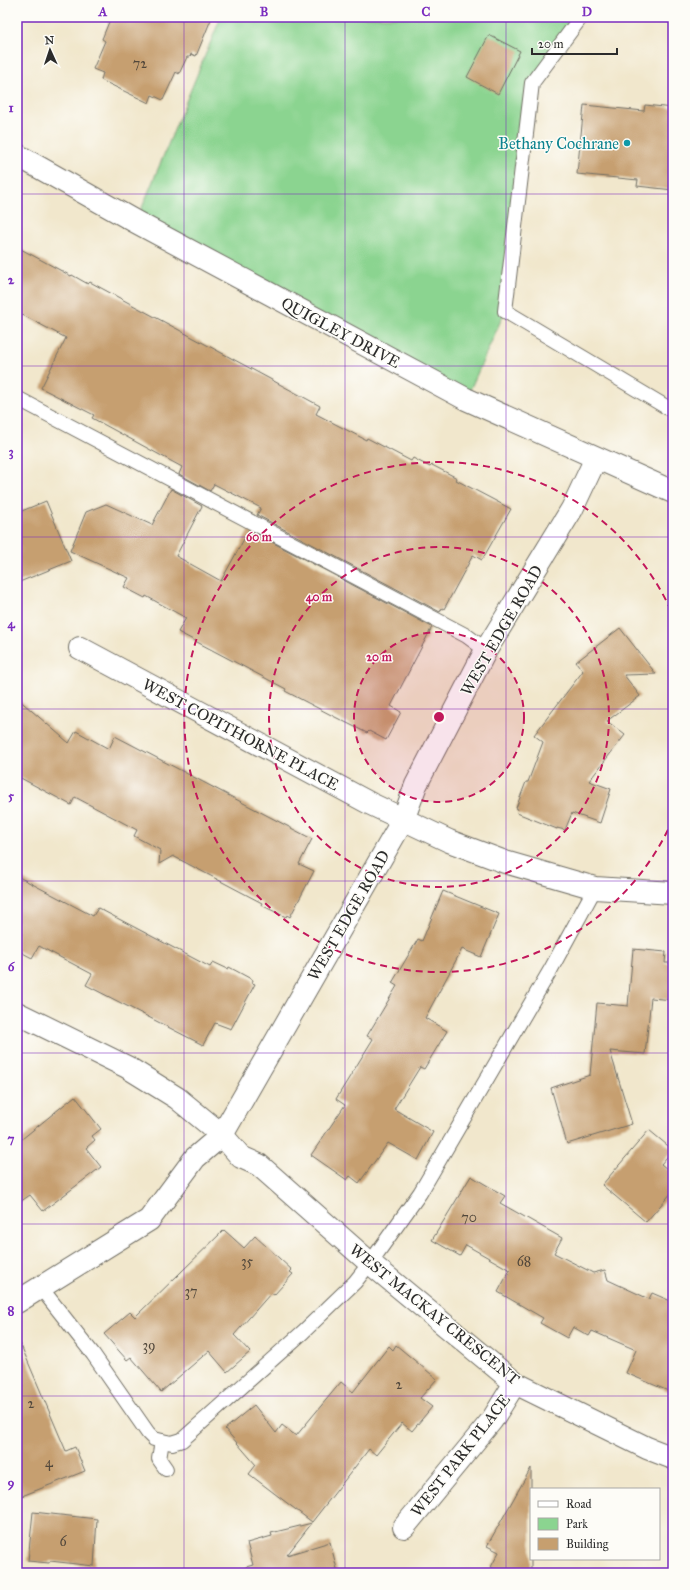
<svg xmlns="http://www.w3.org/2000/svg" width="690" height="1590" viewBox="0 0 690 1590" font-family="'IM FELL Great Primer',serif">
  <rect width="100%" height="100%" fill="#fdfcf7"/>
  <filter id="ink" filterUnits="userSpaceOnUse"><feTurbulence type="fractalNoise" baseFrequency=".025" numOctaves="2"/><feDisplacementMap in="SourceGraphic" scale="8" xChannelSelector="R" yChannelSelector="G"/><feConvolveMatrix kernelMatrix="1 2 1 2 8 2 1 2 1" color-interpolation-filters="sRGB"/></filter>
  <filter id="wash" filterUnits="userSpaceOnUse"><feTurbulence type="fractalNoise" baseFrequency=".012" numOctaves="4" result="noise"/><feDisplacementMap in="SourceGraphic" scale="16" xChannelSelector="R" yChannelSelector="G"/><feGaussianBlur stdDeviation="0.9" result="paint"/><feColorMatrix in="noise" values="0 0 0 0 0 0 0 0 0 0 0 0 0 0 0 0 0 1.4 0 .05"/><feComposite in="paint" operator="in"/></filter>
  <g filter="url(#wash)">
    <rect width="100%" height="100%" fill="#f1e7cc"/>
    <path fill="#8bd490" stroke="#5b805e" d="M221,17h360l-49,66 -27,228 -39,88 -330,-177z"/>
    <g id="blocks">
      <g fill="#c69f6f">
        <path d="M111,17h101l-16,39 -5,-2 -1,3h-3l-8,17 -3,-2 -13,28 -11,-5 -3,8 -48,-23 2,-7 -10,-4 12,-28 -3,-2z"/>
        <path d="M489,35l31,16 -22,43 -31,-17z"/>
        <path d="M584,105l60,6 1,-6 28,3v82l-36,-4 1,-6 -61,-6z"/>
        <path d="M17,247l54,29 1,-1 16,9 2,-2 230,124 -4,8 50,26 1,-2 44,23 2,-3 17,9 2,-2 25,13 -1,2 55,29 -29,51 -9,-5 -29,54 -2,-1 -2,4 -183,-97 4,-7 -47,-24 -4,7 -31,-17 3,-7 -90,-49 2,-3 -53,-27 25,-50 -49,-26z"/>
        <path d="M171,489l31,17 -26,50 45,25 28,-51 183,97 -41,79 10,6 -15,28 -17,-9 -2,2 -32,-16 -50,-26 1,-2 -108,-57 8,-14 -40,-22 -1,2 -21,-11 5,-9 -59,-27 16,-39 20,-8 46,21z"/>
        <path d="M46,501l25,60 -54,22v-70z"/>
        <path d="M620,628l36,46 -32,1 16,21 -33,25 18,14 -36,46 22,8 -11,34 -28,-10 -7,17 -8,-2v1l-40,-16 1,-4 -2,-1 10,-26h2l15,-40 -9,-7 49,-64 -7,-9z"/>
        <path d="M17,698l52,45 7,-12 33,18 6,-13 197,103 -13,25 15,7 -24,46 -3,-2 -1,2 -25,-12 1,-2 -89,-47 -14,8 1,-14 -26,-14 3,-6 -62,-33 -4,8 -54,-29z"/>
        <path d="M17,876l76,40 5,-8 112,59 3,-5 15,7 1,-2 24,13 -1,3 3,1 -24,45 -16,-6 -12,22 -117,-60 6,-11 -53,-28 -7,12 -15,-8z"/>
        <path d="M443,891l56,23 -18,43 -19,-8 -37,69 22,13 -23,38 -4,-2 -26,42 39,23 -15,28 -30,-17 -29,40 -9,-7 -3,4 -36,-25 34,-50 -9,-6 37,-60 -6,-3 30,-50 -5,-3 26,-44 4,2z"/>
        <path d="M633,949l33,3 -1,11h8v37l-22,-2 -6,56 -35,-3 22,73 -65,20 -16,-56 39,-13 7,-72 31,3z"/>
        <path d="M75,1096l26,33 -9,7 3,4 -9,8 15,19 -58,44 -13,-16 -13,9v-61z"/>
        <path d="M649,1130l24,20 -12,14 12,10v17l-27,31 -44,-37z"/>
        <path d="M471,1176l34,20 -5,7 62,35 -8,15 39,20 12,-3 3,10 41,19 3,-6 21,9v91l-47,-20 10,-23 -44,-19 -3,5 -16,-9 -6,11 -27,-15 3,-5 -45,-26 12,-22 -44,-25 -6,11 -28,-16z"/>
        <path d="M224,1230l20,18 11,-12 37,34 -2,2 3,2 -19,21 -3,-2 -37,42 16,17 -23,20 -18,-21 -48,41 -30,-35 -4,3 -23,-26 26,-22 5,5z"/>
        <path d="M17,1336l49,115 9,-4 10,24 -63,25 -5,-12z"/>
        <path d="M396,1345l41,34 -17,19 12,9 -20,24 -10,-8 -26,32 -7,-6 -57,73 -63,-48 7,-9 -31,-36 29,-24 22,28 6,-8 14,11 45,-54 12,10 36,-46 4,4z"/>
        <path d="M531,1468v105h-28l-12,-6 8,-15 -12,-6z"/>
        <path d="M33,1512l64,7 -3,47 -44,-5 -1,2 -21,-2z"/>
        <path d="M312,1523l-25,32 43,-13 8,31h-91l-1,-6 7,-2 -6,-22 25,-7 -1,-3z"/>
      </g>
    </g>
  </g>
  <g filter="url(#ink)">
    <use href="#blocks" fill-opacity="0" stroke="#706d63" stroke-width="1"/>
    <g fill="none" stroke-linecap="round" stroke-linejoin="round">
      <defs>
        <g id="service">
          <path d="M581,17l-49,66 -27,228 168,100"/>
          <path d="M17,398l450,238 19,14"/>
          <path d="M41,1288l52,66 55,79 6,6 8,2 -3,18 7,10"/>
          <path d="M162,1441l10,2 10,-3 121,-108 52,-50 15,-19 50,-70 131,-224 44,-81"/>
        </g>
        <g id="minor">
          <path d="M80,648l291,156 78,37 56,21 90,26 78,5"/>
          <path d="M17,1013l110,54 50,31 45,37 19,22 18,8 111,98 145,120 132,65 26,10"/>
          <path d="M17,1302l132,-82 46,-62 27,-23 181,-315 13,-35 70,-135 86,-141 24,-51"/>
          <path d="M404,1527l88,-107 23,-37"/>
        </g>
        <path id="tertiary" d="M17,155l119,67 330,177 207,93"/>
      </defs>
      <use href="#service" stroke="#706d63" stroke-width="16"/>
      <use href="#minor" stroke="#706d63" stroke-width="24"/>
      <use href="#tertiary" stroke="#706d63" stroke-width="24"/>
      <use href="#service" stroke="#fff" stroke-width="14"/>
      <use href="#minor" stroke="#fff" stroke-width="22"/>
      <use href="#tertiary" stroke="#fff" stroke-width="22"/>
    </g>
  </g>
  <path fill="none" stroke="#7b2cbf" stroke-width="1" stroke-opacity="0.55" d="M184,17v1556M345,17v1556M506,17v1556M17,194h656M17,366h656M17,537h656M17,709h656M17,881h656M17,1053h656M17,1224h656M17,1396h656"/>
  <circle cx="439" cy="717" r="85" fill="#c2185b" fill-opacity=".12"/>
  <g fill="none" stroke="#c2185b" stroke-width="2" stroke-dasharray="7 5">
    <circle cx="439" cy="717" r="85"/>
    <circle cx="439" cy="717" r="170"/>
    <path d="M673 819A255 255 0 1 1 673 615"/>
  </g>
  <circle fill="#0f9aa8" stroke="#fdfcf7" stroke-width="1.5" cx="627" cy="143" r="4"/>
  <g text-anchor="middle" stroke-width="3" stroke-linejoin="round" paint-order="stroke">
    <g font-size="14" fill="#52483c">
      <text x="140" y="68">72</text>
      <text x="469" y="1222">70</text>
      <text x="247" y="1266">35</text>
      <text x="524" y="1266">68</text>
      <text x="191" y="1296">37</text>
      <text x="149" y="1350">39</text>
      <text x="399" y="1389">2</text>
      <text x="31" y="1408">2</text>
      <text x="49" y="1467">4</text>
      <text x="63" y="1546">6</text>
    </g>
    <g font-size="16" fill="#0d838f" stroke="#fdfcf7" text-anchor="end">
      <text x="619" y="149">Bethany Cochrane</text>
    </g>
    <g font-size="16" fill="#2b2b2b" stroke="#fdfcf7">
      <text transform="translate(341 332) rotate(28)" y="6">QUIGLEY DRIVE</text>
      <text transform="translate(501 630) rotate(-60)" y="6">WEST EDGE ROAD</text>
      <text transform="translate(241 734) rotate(28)" y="6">WEST COPITHORNE PLACE</text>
      <text transform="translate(348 915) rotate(-60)" y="6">WEST EDGE ROAD</text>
      <text transform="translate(435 1314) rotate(39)" y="6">WEST MACKAY CRESCENT</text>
      <text transform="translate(460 1455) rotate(-52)" y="6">WEST PARK PLACE</text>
    </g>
  </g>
  <circle cx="439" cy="717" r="6" fill="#c2185b" stroke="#fdfcf7" stroke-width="2"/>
  <g font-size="12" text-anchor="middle" font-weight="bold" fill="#c2185b" stroke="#fdfcf7" stroke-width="3" stroke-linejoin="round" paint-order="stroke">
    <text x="259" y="541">60 m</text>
    <text x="319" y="601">40 m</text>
    <text x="379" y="661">20 m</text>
  </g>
  <rect width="690" height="1590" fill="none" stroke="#fdfcf7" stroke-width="44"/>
  <rect x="530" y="1488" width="130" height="72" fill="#fdfcf7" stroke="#a9a8a5"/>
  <rect x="538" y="1501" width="20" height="6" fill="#ffffff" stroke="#a9a8a5"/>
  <text x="566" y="1508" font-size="12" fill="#2b2b2b">Road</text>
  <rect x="538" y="1518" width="20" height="12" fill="#8bd490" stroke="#a9a8a5"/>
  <text x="566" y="1528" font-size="12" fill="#2b2b2b">Park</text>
  <rect x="538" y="1538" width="20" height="12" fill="#c69f6f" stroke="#a9a8a5"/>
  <text x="566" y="1548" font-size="12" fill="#2b2b2b">Building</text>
  <g transform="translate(50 50) rotate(357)" stroke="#fdfcf7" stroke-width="3" paint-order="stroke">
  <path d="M0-3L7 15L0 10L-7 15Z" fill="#2b2b2b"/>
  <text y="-6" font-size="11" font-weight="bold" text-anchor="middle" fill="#2b2b2b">N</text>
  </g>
  <path d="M532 48v6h85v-6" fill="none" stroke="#2b2b2b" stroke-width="2"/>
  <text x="538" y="48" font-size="12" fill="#2b2b2b" stroke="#fdfcf7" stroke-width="3" paint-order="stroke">20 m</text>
  <rect x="22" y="22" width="646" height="1546" fill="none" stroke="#7b2cbf" stroke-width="1.5"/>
  <g font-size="13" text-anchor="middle" font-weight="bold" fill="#7b2cbf">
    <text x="103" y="16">A</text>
    <text x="264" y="16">B</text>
    <text x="426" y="16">C</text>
    <text x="587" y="16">D</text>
    <text x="11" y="112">1</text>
    <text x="11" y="284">2</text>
    <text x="11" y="456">3</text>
    <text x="11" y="628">4</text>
    <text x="11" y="800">5</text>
    <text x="11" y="971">6</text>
    <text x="11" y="1143">7</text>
    <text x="11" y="1315">8</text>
    <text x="11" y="1487">9</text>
  </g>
</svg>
